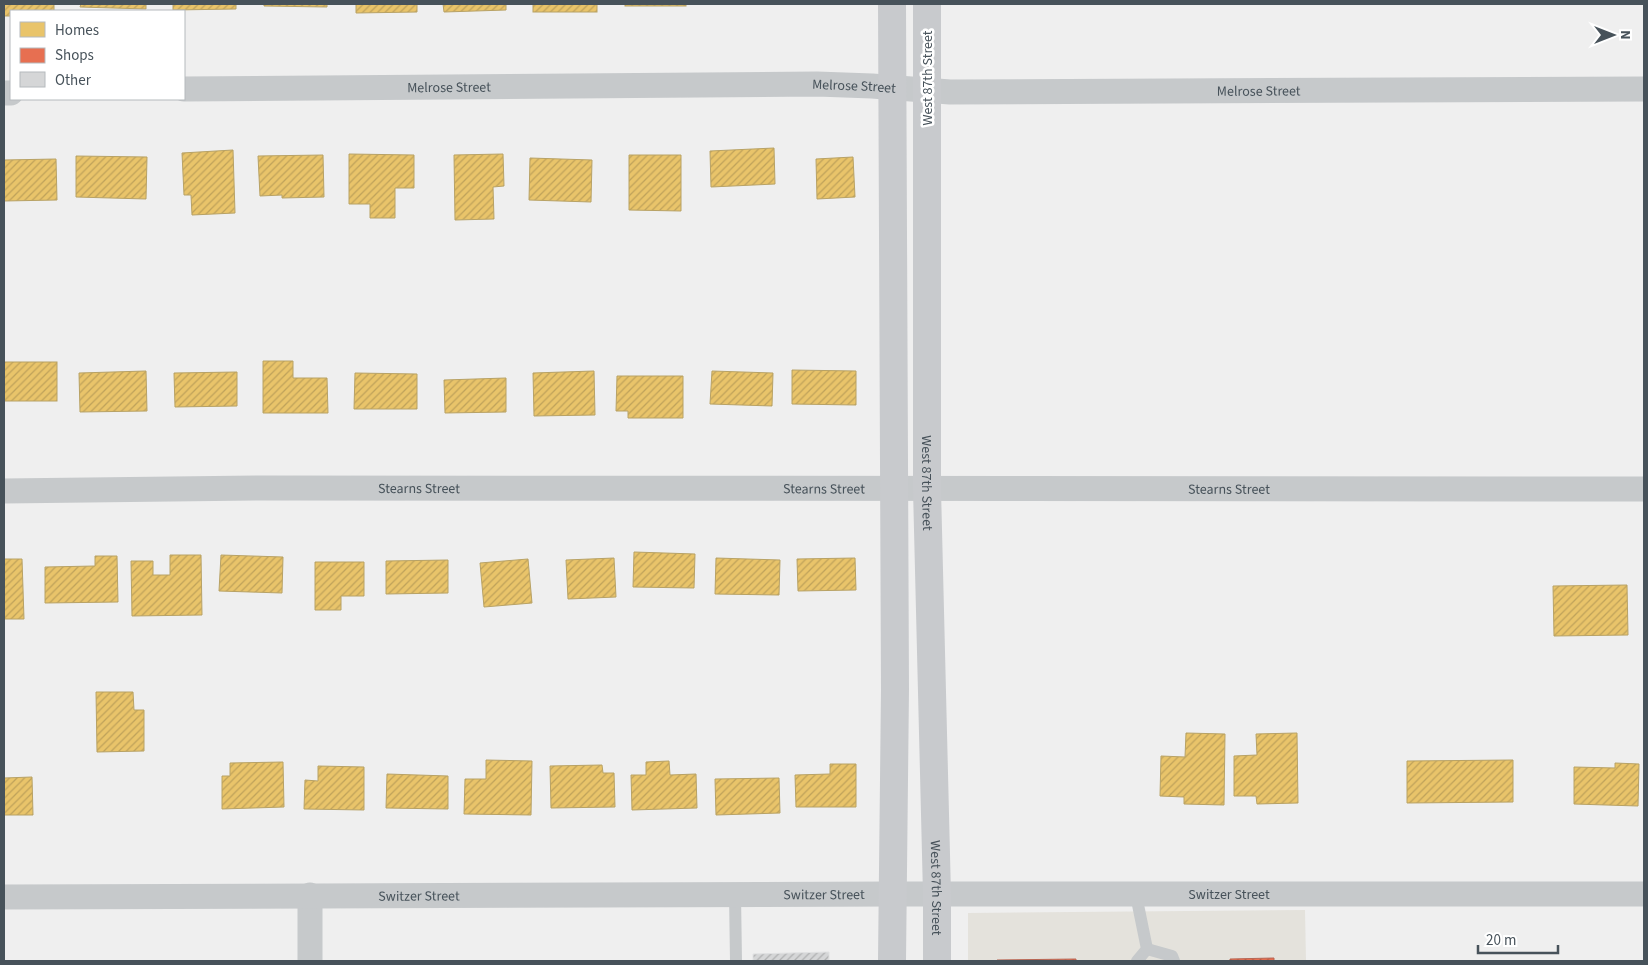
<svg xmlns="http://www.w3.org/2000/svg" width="1648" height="965" viewBox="0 0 1648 965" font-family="'Source Sans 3',sans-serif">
  <defs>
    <pattern id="homes-hatch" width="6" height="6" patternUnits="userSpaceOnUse" patternTransform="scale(1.25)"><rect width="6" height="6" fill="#e9c46a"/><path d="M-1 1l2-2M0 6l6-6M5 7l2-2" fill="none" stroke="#bfa25a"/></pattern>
    <pattern id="shops-hatch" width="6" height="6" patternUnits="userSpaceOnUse" patternTransform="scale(1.25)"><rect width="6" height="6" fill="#e76f51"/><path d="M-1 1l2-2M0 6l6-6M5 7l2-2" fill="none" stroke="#bd5e46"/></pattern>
    <pattern id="building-hatch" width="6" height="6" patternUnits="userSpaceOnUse" patternTransform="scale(1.25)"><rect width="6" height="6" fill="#d5d6d7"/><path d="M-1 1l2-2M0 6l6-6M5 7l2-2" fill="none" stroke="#afb0b1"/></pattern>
  </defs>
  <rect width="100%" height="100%" fill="#efefef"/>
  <path fill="#e4e2dc" d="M1305,910l1,51h-338v-48z"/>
  <g fill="url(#homes-hatch)" stroke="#b8a265">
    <path d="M4,4h50v7h-43v5h-7z"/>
    <path d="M81,4h65v5l-66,-2z"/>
    <path d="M173,4h63v5l-63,1z"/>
    <path d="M264,4h63v3l-63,-1z"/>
    <path d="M356,4h61v8l-61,1z"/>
    <path d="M443,4h63v6l-62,2z"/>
    <rect x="533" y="4" width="64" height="8"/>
    <rect x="625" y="4" width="61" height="2"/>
    <path d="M774,148l1,36 -64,3 -1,-36z"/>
    <path d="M233,150l2,63 -43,2 -1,-20h-7l-2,-42z"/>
    <path d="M349,154l65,1v33h-19v30h-25v-14h-21z"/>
    <path d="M503,154l1,32 -11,1 1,32 -39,1 -1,-65z"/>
    <path d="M323,155l1,42 -42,1v-3l-22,1 -2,-40z"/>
    <path d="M629,155h52v56l-52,-1z"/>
    <path d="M76,156l71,1 -1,42 -70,-2z"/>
    <path d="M853,157l2,40 -38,2 -1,-40z"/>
    <path d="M530,158l62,2 -1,42 -62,-2z"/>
    <path d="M56,159l1,41 -53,1v-41z"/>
    <path d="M263,361h30v17h34l1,35h-65z"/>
    <rect x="4" y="362" width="53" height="39"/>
    <path d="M792,370l64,1v34l-64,-1z"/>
    <path d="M146,371l1,40 -67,1 -1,-39z"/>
    <path d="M594,371l1,44 -61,1 -1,-43z"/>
    <path d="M712,371l61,2 -1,33 -62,-2z"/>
    <path d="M237,372v34l-62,1 -1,-34z"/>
    <path d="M355,373l62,1v35h-63z"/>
    <path d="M617,376h66v42h-55v-7h-12z"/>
    <path d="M506,378v34l-61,1 -1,-33z"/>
    <path d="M634,552l61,2 -1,34 -61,-1z"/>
    <path d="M170,555h31l1,60 -70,1 -1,-55h22v14h17z"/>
    <path d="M221,555l62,2 -1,36 -63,-2z"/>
    <path d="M95,556h22l1,46 -73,1v-36l50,-1z"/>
    <path d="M614,558l2,39 -48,2 -2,-39z"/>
    <path d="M716,558l64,2 -1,35 -64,-1z"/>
    <path d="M855,558l1,32 -58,1 -1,-32z"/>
    <path d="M4,559h18l2,60h-20z"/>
    <path d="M528,559l4,44 -48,4 -4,-44z"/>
    <path d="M448,560v33l-62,1v-33z"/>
    <path d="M315,562h49v34h-23v14h-26z"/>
    <path d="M1627,585l1,50 -74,1 -1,-50z"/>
    <path d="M96,692h37l1,18h10v41l-47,1z"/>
    <path d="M1186,733l39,1 -1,71 -40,-1v-7l-24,-1 1,-40 24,1z"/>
    <path d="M1297,733l1,70 -41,1 -1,-8h-22v-40l23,-1 -1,-21z"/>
    <path d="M486,760l46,1 -1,54 -67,-1 1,-35h21z"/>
    <path d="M1513,760v42l-106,1v-42z"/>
    <path d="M669,761l1,14 26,-1 1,34 -65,2 -1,-35h15v-13z"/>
    <path d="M283,762l1,45 -62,2v-33h8v-13z"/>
    <path d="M1615,763l24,1 -1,42 -64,-2v-37l41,1z"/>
    <path d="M830,764h26v43h-60l-1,-32 35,-1z"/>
    <path d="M602,765l1,8h11l1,34 -64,1 -1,-42z"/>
    <path d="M318,766l46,1v43l-60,-1 1,-29 13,1z"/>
    <path d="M387,774l61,2v33l-62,-1z"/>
    <path d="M32,777l1,38h-29v-37z"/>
    <path d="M779,778l1,35 -64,2 -1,-36z"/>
  </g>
  <g fill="url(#shops-hatch)" stroke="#b76654">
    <path d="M1274,958v3h-44v-2z"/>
    <path d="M1076,959v2h-79v-1z"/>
  </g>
  <path fill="url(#building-hatch)" stroke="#e0e1e2" d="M829,952v9h-76v-7z"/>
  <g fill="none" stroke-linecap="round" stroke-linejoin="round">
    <g stroke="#c6c9cb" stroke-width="12">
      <path d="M735,894l1,67"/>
      <path d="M1136,895l11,54 -10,12"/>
      <path d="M1147,949l25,7 2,5"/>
    </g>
    <g stroke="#c6c9cb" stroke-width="25">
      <path id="s1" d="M184,89l633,-5 55,2 78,6 694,-3"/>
      <path d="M4,93h7"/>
      <path id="s2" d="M4,491l258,-3 1382,1"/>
      <path d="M310,895v66"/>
      <path id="s3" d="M4,897l888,-3h752"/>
    </g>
    <g stroke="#c8cacd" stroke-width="28">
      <path d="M892,4l3,685 -3,272"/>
      <path id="s4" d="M927,4v485l10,406v66"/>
    </g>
  </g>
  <g text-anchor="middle" stroke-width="5" stroke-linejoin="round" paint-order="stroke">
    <g font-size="14" fill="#47525a" stroke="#fff">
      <text transform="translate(927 78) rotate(-90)" y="5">West 87th Street</text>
      <text dy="5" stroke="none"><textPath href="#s1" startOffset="670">Melrose Street</textPath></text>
      <text dy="5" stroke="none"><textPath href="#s1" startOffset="265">Melrose Street</textPath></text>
      <text dy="5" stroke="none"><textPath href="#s1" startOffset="1075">Melrose Street</textPath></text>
      <text dy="5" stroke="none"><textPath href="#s4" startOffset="479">West 87th Street</textPath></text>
      <text dy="5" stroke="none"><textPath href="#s2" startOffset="415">Stearns Street</textPath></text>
      <text dy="5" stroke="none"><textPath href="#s2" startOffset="820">Stearns Street</textPath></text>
      <text dy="5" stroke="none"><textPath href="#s2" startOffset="1225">Stearns Street</textPath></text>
      <text dy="5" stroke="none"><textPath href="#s4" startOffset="884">West 87th Street</textPath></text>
      <text dy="5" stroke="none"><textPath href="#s3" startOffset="820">Switzer Street</textPath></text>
      <text dy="5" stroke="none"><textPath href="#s3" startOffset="415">Switzer Street</textPath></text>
      <text dy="5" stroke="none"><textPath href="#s3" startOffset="1225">Switzer Street</textPath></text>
    </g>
  </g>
  <rect width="1648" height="965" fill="none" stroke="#47525a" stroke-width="10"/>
  <rect x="10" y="10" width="175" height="90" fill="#ffffff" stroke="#b5babd"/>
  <rect x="20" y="22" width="25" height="15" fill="#e9c46a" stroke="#b5babd"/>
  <text x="55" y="35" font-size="15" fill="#47525a">Homes</text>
  <rect x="20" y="48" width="25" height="15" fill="#e76f51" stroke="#b5babd"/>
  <text x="55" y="60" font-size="15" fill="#47525a">Shops</text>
  <rect x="20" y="72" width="25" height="15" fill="#d5d6d7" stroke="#b5babd"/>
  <text x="55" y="85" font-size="15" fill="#47525a">Other</text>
  <g transform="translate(1613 35) rotate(90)" stroke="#ffffff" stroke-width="4" paint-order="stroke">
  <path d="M0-4L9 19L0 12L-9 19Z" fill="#47525a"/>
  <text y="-8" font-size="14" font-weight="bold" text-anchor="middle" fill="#47525a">N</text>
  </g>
  <path d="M1478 945v8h80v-8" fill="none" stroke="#47525a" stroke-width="2.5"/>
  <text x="1486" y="945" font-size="15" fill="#47525a" stroke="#ffffff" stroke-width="4" paint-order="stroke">20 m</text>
</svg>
